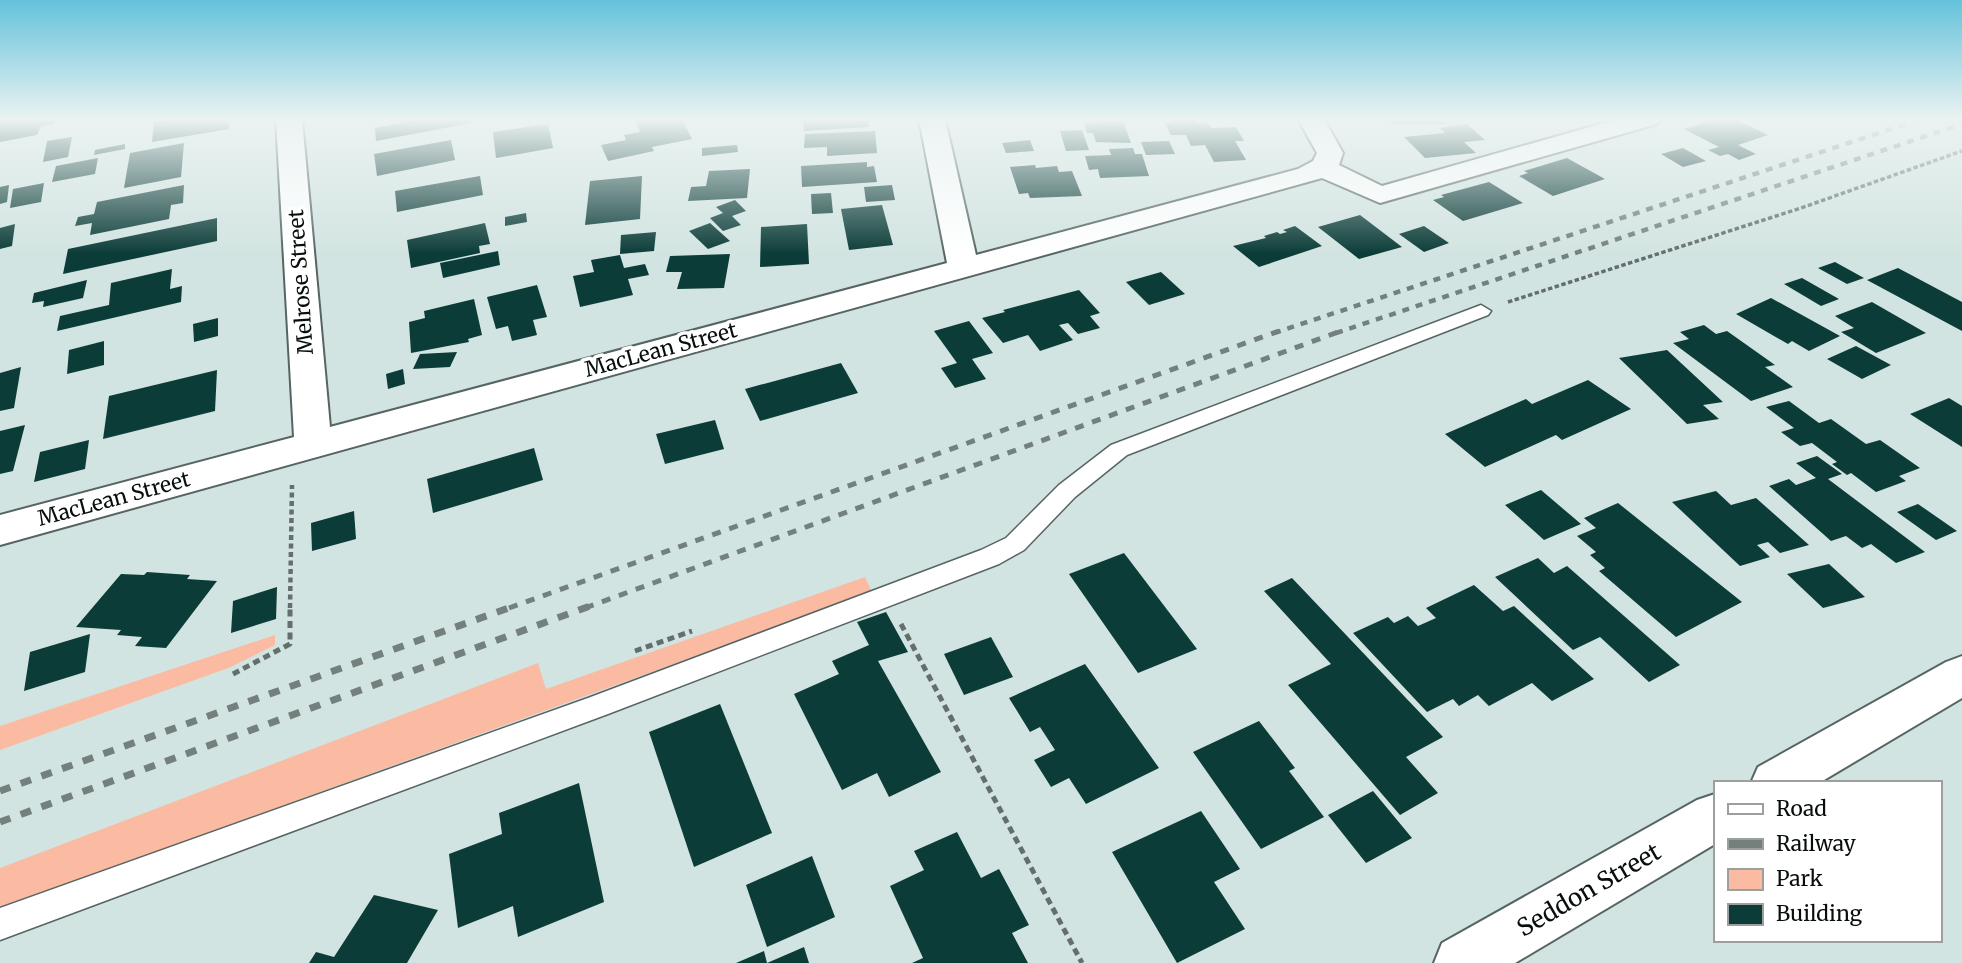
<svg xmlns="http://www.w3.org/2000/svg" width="1962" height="963" viewBox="0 0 1962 963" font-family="Merriweather,serif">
  <rect width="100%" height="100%" fill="#d2e4e1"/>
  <g fill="#fbbba3">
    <path d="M865,577l7,15 -872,316v-40l538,-205 8,26z"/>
    <path d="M275,635v10l-44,22 -231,83v-24z"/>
  </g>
  <g fill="#0c3c38">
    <path d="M0,119h55l-1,5 -13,2 -4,9 -37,7z"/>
    <path d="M172,119h57v10l-77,13 2,-20z"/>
    <path d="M421,119h49l1,4 -95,18 -1,-13z"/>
    <path d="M635,119h47l10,20 -40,8 2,4 -46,10 -7,-16 25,-5 -2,-5 16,-3z"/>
    <path d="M868,119l1,8 -65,4 -1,-11z"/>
    <path d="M1172,119h23l2,4 10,-1 4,6 25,-1 8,14h-9l11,19 -32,2 -9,-17 -14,1 -5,-11h-15l-6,-12 8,-1z"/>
    <path d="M1389,119h54l4,5h-55z"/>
    <path d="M1716,119h19l33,16 -30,10 18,9 -17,6 -11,-6 -8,2 -12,-6 11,-3 -35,-18z"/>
    <path d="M1123,121l8,22 -35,-1 -3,-9h-6l-3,-10z"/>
    <path d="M548,124l5,24 -57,10 -3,-26z"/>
    <path d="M1467,124l18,16 -21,2 12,11 -51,5 -21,-21 41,-4 -5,-5z"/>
    <path d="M1082,130l7,20 -23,1 -6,-20z"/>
    <path d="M875,131l2,22 -50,3v-9l-23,1 1,-14z"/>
    <path d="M72,137l-4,20 -25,5 4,-21z"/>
    <path d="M451,140l4,20 -78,16 -3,-22z"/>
    <path d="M1030,140l4,11 -28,2 -4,-10z"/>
    <path d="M1169,141l6,13 -29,1 -5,-13z"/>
    <path d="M184,143l-3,34 -57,11 6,-35z"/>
    <path d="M125,144v5l-31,6 1,-5z"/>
    <path d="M737,145l1,7 -36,4v-8z"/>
    <path d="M1133,148l2,6h7l7,22 -49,2 -2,-9 -9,1 -4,-14 26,-1 -2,-6z"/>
    <path d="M1683,148l23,13 -23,6 -22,-13z"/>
    <path d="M98,158l-3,16 -43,8 4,-16z"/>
    <path d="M1567,158l38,21 -52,17 -34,-20 9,-3 -4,-2z"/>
    <path d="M867,162v5l7,-1 3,16 -75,5 -1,-21z"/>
    <path d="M1035,165l1,3 21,-2 2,6 13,-1 10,25 -52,2 -2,-5 -9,1 -9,-27z"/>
    <path d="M750,169l-3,29 -59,3 3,-14 15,-1 3,-15z"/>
    <path d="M480,176l3,19 -86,17 -2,-21z"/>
    <path d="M642,176l-2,43 -55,6 5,-44z"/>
    <path d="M1489,182l34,21 -60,18 -30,-21 11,-3 -3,-2z"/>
    <path d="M44,183l-3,19 -31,6 3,-19z"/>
    <path d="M9,185l-2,17 -7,2v-17z"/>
    <path d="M184,185l-1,18 -12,2 -2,14 -79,16 2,-12 -17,3 3,-9 16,-3 3,-12z"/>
    <path d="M892,185l3,15 -29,2 -2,-15z"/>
    <path d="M831,193l2,20 -21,1 -1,-20z"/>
    <path d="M735,200l11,11 -14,5 9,9 -18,6 -13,-13 13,-5 -7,-6z"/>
    <path d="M882,205l11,40 -44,5 -8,-41z"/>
    <path d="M526,213l1,9 -22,4v-9z"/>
    <path d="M1360,215l42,32 -43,12 -41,-32z"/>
    <path d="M217,218v23l-154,33 5,-25z"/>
    <path d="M485,223l5,21 -11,2 1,7 -69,15 -4,-28z"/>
    <path d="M710,223l20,18 -22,8 -19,-18z"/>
    <path d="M15,224l-3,22 -12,3v-21z"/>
    <path d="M807,224l2,40 -49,3 1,-40z"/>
    <path d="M1295,226l27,20 -63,21 -26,-21 33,-8 -2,-2 13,-4 3,2 7,-2 -4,-2z"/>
    <path d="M1424,226l25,17 -25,9 -25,-18z"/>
    <path d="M656,232l-2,19 -34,3 1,-19z"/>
    <path d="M498,251l2,14 -57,13 -3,-15z"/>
    <path d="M730,254l-6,34 -47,1 5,-17h-16l4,-16z"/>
    <path d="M620,255l4,13 21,-4 4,11 -21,4 5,16 -53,12 -7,-31 21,-4 -3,-12z"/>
    <path d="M1835,262l29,16 -17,6 -29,-16z"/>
    <path d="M1898,268l64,34v29l-95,-51z"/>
    <path d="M172,269l-2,20 12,-3 -1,16 -124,29 3,-15 49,-11 2,-22z"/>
    <path d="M1161,272l24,22 -36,11 -23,-23z"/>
    <path d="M1802,278l37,21 -18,7 -37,-22z"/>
    <path d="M87,280l-4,18 -40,9 1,-6 -12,2 2,-10z"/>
    <path d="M537,285l10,32 -14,3 4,15 -25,6 -4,-15 -12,3 -9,-32z"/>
    <path d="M1079,290l21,23 -10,3 10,12 -22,6 -10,-11 -9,2 14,15 -33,11 -12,-16 -25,8 -21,-25 23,-6 -2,-2z"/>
    <path d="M1771,298l69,38 -31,15 -17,-10 -4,3 -52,-30z"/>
    <path d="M474,299l8,36 -14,4 1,3 -58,11 -2,-31 16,-4 -1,-7z"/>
    <path d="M1872,302l54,31 -50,20 -35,-21 13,-4 -19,-12z"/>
    <path d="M218,318v18l-24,6 -1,-18z"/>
    <path d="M969,321l24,32 -21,6 14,20 -31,9 -14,-20 16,-5 -23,-32z"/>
    <path d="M1704,325l12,9 11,-3 48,34 -10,2 28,20 -42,14 -78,-58 16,-4 -9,-7z"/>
    <path d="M104,341v24l-37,9 2,-24z"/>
    <path d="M1856,346l35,19 -29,14 -35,-20z"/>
    <path d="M1667,350l56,52 -20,3 16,14 -32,5 -68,-66z"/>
    <path d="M457,352l-7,15 -37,2 7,-15z"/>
    <path d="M841,363l17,30 -98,28 -15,-32z"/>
    <path d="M21,367l-7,41 -14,3v-38z"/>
    <path d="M403,369l2,15 -17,5 -2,-15z"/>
    <path d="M217,370l-2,41 -112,28 6,-43z"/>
    <path d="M1588,380l43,29 -69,31 -6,-5 -71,32 -40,-33 81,-35 6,5z"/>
    <path d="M1949,398l13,8v41l-52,-33z"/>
    <path d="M1789,401l30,22 12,-4 35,25 14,-4 40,28 -21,8 7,5 -30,11 -25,-19 -4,2 -15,-11 5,-2 -25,-19 -12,3 -19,-14 13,-4 -28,-21z"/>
    <path d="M715,420l9,29 -59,15 -9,-30z"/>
    <path d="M25,425l-12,46 -13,3v-43z"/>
    <path d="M89,440l-4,29 -51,13 6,-30z"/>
    <path d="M534,448l9,32 -110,33 -6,-34z"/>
    <path d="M1817,456l25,18 -14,5 97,73 -29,11 -25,-19 -9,4 -16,-12 -15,5 -62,-55 20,-7 7,6 20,-7 -20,-15z"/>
    <path d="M1541,490l40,34 -37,16 -39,-35z"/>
    <path d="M1716,491l15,14 25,-7 53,47 -29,8 -12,-11 -11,3 13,12 -30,9 -68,-64z"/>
    <path d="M1618,503l124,99 -66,35 -77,-66 6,-3 -15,-13 6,-3 -19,-16 19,-8 -12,-10z"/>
    <path d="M1918,504l39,27 -21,9 -39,-28z"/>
    <path d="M354,511l2,28 -44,12 -1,-28z"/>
    <path d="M1124,553l73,96 -59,24 -69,-99z"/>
    <path d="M1538,558l16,15 13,-7 113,99 -31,17 -49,-45 -27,13 -78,-73z"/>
    <path d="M1829,564l36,33 -42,11 -36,-34z"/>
    <path d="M147,572l43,3 -3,4 30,2 -51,67 -31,-2 7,-9 -25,-2 4,-5 -45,-3 45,-53 23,1z"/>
    <path d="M1292,578l151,159 -37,20 32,36 -38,22 -112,-130 43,-21 -67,-73z"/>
    <path d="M1474,585l29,26 11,-5 80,73 -42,22 -20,-18 -43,23 -11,-11 -19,11 -6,-7 -26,13 -74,-79 35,-16 6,6 14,-7 10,10 18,-8 -10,-10z"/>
    <path d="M277,587l-1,32 -45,14 2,-32z"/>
    <path d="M886,612l22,40 -30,9 63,111 -52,25 -12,-24 -35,17 -48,-96 45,-20 -7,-13 37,-16 -12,-23z"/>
    <path d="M90,634l-5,38 -61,19 6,-39z"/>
    <path d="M991,637l22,40 -49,18 -20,-41z"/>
    <path d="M1085,664l74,104 -73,36 -17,-26 -18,9 -17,-27 21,-10 -15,-23 -10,5 -21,-34z"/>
    <path d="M720,704l52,129 -78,34 -45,-135z"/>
    <path d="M1259,721l36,47 -6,3 35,46 -63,32 -68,-97z"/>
    <path d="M579,783l25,119 -86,35 -5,-31 -55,22 -9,-74 53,-20 -3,-21z"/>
    <path d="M1373,791l39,47 -46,25 -38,-48z"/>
    <path d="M1201,811l39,58 -26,13 31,47 -68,34 -65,-111z"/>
    <path d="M957,832l24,46 18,-9 30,56 -17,8 16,30h-116l11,-5 -33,-72 34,-16 -10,-19z"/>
    <path d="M812,856l23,61 -68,30 -21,-62z"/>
    <path d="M374,895l64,15 -31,53h-98l7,-11 18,5z"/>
    <path d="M804,947l5,16h-73l28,-12 3,12z"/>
  </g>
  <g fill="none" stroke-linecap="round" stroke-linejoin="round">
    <defs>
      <path id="service" d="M1481,305l10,6 -3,4 -361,140 -52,42 -51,53 -25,14 -391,150 -608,226v-32l588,-210 393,-148 25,-12 53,-53 52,-40z"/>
      <g id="minor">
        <path d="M276,119h26l28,308 617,-164 -28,-144h26l31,136 322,-86 15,-8 4,-8 -19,-34h26l19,34 -4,12 43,21 236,-67h43l-4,5 -277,79 -58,-25 -1322,367v-30l294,-78z"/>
        <path d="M1962,656v42l-143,85h-68l7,-16 188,-105z"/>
        <path d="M1715,794v50l-200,119h-81l8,-20 255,-143z"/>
      </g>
    </defs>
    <use href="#service" stroke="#566563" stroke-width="3"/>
    <use href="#minor" stroke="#566563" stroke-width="4"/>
    <path stroke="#646f6d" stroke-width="3.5" stroke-dasharray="4.5 2.5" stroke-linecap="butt" d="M1508,302l293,-94 161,-57"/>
    <path stroke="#646f6d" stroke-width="4.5" stroke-dasharray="5 3.5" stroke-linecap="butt" d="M290,608l2,-123"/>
    <g stroke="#646f6d" stroke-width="5" stroke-dasharray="7 4.5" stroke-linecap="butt">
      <path d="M901,624l181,339"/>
      <path d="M635,651l57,-20"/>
      <path d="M233,674l57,-30v-38"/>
    </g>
    <use href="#service" fill="#fff" fill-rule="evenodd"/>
    <use href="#minor" fill="#fff" fill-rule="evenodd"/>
    <g stroke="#74807e" stroke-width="4.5" stroke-dasharray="7 7" stroke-linecap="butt">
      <path d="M1274,333l647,-214"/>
      <path d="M1336,333l626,-209"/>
    </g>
    <g stroke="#74807e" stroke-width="5" stroke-dasharray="9 9" stroke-linecap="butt">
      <path d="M509,608l770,-277"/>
      <path d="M585,608l756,-277"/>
    </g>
    <g stroke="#74807e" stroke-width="7" stroke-dasharray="11 11" stroke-linecap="butt">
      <path d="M0,791l514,-185"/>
      <path d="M0,822l590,-216"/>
    </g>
  </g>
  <linearGradient id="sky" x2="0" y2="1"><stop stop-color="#64c2db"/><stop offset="0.47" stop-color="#ebf3f2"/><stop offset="1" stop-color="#ebf3f2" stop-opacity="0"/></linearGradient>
  <rect width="1962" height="254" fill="url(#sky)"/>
  <g text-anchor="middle" stroke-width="7" stroke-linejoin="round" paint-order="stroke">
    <g font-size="21" fill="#080e0d" stroke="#fff">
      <text transform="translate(301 282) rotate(-94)" y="7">Melrose Street</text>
      <text transform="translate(661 350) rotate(-15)" y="7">MacLean Street</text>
      <text transform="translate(114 499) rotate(-15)" y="7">MacLean Street</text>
    </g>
    <g font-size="24" fill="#080e0d" stroke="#fff">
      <text transform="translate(1589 890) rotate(-30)" y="8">Seddon Street</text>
    </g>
  </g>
  <rect x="1714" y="781" width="228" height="161" fill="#ffffff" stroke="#9c9f9e" stroke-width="2"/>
  <rect x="1728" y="804" width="35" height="10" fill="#ffffff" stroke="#9c9f9e" stroke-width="2"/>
  <text x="1776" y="816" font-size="21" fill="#080e0d">Road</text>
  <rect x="1728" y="839" width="35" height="10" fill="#74807e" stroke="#9c9f9e" stroke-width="2"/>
  <text x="1776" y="851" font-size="21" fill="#080e0d">Railway</text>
  <rect x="1728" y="869" width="35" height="21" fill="#fbbba3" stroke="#9c9f9e" stroke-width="2"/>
  <text x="1776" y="886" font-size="21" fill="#080e0d">Park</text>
  <rect x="1728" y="904" width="35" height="21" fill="#0c3c38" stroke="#9c9f9e" stroke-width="2"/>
  <text x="1776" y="921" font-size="21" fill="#080e0d">Building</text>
</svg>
